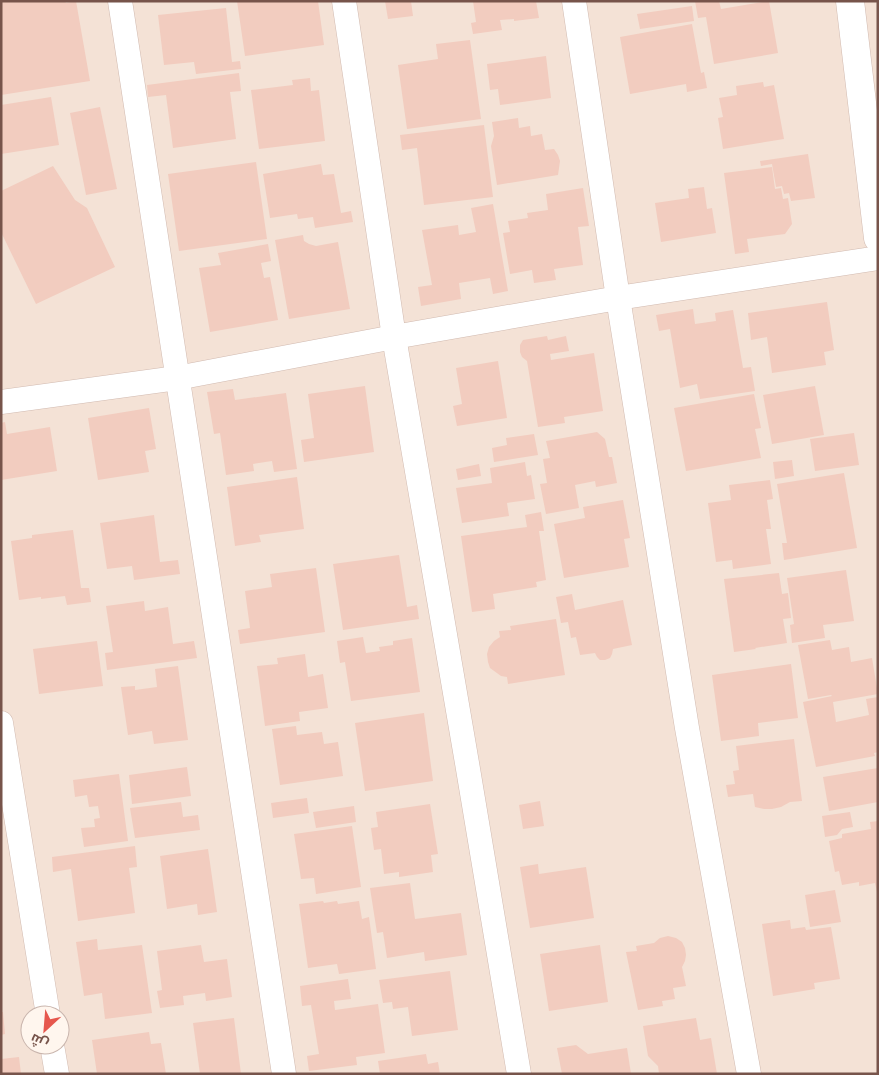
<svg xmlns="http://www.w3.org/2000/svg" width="879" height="1075" viewBox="0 0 879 1075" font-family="'Asap Condensed',Cairo,sans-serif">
  <rect width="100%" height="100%" fill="#fdf1e8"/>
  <path fill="#f4e2d6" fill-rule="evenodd" d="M1,1h877v1073h-877zM30,1015h30v30h-30z"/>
  <g fill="#f2ccbf">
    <path d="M1,1h64l1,2 10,-2 14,80 -89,14z"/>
    <path d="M237,1h81l6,44 -79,11z"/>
    <path d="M385,1h26l2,15 -25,3z"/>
    <path d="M473,1h63l3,17 -25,3v-2l-14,1 2,10 -29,4 -2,-11 5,-1z"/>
    <path d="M695,1h24l2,8 48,-8 9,52 -64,11 -8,-47 -8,1z"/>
    <path d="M692,6l2,15 -54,8 -3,-15z"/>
    <path d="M226,8l6,54 8,-1 1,8 -45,5 -2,-12 -30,3 -6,-50z"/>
    <path d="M692,24l9,49 3,-1 3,16 -20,4 -1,-8 -56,10 -10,-57z"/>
    <path d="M470,40l11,79 -74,10 -9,-64 40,-6 -2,-15z"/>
    <path d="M546,56l5,42 -51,7 -2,-16 -8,1 -3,-26z"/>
    <path d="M239,73l2,18 -11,1 6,47 -63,9 -7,-53 -18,2 -1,-12z"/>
    <path d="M310,78l1,13 8,-1 6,51 -66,8 -8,-59 42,-5 -1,-5z"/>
    <path d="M763,82l1,5 10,-2 10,54 -61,10 -5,-31 5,-1 -4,-19 18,-3 -1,-9z"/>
    <path d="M51,97l8,48 -58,9v-49z"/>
    <path d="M100,107l17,82 -31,6 -16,-82z"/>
    <path d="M518,118l1,10 11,-2 1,10 11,-2 3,16 9,-1 4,6 2,6 -2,14 -61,10 -6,-39 3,-10 -2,-14z"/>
    <path d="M484,125l9,72 -69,8 -7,-57 -15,2 -2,-15z"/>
    <path d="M808,154l7,44 -24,3 -2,-8 -5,1 -2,-8 -6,1 -4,-23 -11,2 -1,-5z"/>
    <path d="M256,162l11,77 -88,12 -11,-77z"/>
    <path d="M321,164l2,11 11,-1 7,39 10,-2 2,11 -38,6 -2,-11 -15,2 -1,-5 -27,4 -7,-44z"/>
    <path d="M53,166l22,34 12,8 28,59 -79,37 -35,-72v-41z"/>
    <path d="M772,167l3,22 6,-1 2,11 5,-1 4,26 -7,10 -38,5 2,13 -14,2 -11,-81z"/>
    <path d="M704,187l3,22 5,-1 4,25 -55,9 -6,-39 34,-5 -1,-9z"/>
    <path d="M583,188l6,38 -11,1 5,38 -29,4 2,11 -22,3 -2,-13 -22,4 -7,-41 7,-1 -2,-11 20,-3 -1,-5 21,-3 -2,-16z"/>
    <path d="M493,204l15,87 -15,3 -3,-16 -31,5 2,16 -40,7 -3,-19 14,-2 -10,-55 36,-5 1,10 17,-3 -5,-24z"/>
    <path d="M303,235l1,6 5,3 7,2 22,-4 12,67 -61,10 -14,-79z"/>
    <path d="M268,244l3,17 -10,2 3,15 6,-1 8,43 -68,12 -11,-64 22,-3 -3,-12z"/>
    <path d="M827,302l7,48 -10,2 2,13 -54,8 -5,-36 -16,3 -3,-27z"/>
    <path d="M693,309l2,15 21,-3 -1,-8 18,-3 10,58 8,-1 4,24 -55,8 -3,-15 -17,4 -10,-59 -11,2 -3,-16z"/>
    <path d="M547,336l1,4 18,-4 3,15 -19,3 1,6 43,-7 9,58 -39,6 1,6 -27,4 -11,-66 -5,-4 -2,-5v-7l3,-5z"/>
    <path d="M498,361l9,57 -50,8 -4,-20 9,-2 -6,-36z"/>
    <path d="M365,386l9,66 -70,10 -3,-22 13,-2 -6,-44z"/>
    <path d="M815,386l9,49 -52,9 -9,-49z"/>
    <path d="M233,389l2,11 51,-7 11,76 -23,3 -2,-11 -19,3 1,7 -28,4 -6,-42 -6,1 -7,-42z"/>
    <path d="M754,394l7,34 -6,1 6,29 -75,13 -12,-63z"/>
    <path d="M149,408l7,41 -11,2 4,21 -51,8 -10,-62z"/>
    <path d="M5,422l2,12 43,-7 7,44 -56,9v-57z"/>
    <path d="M597,432l8,7 4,18h3l5,26 -21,4 -1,-6 -20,4 4,23 -33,6 -6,-30 7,-1 -4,-24 7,-1 -4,-17z"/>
    <path d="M854,433l5,32 -44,6 -5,-32z"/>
    <path d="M534,434l4,21 -44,7 -2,-14 15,-3 -1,-7z"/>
    <path d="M792,460l2,16 -19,3 -2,-17z"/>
    <path d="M525,462l2,14 4,-1 4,24 -28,4 2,13 -47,7 -6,-35 36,-5 -2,-15z"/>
    <path d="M479,464l2,12 -23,4 -2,-11z"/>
    <path d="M844,473l13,75 -73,12 -2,-17h5l-10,-59z"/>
    <path d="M297,477l7,52 -45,6 2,7 -26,4 -8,-59z"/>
    <path d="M770,480l3,19 -6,1 4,29h-5l5,35 -38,5 -1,-9 -16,2 -8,-59 23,-3 -2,-15z"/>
    <path d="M623,500l7,38 -6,1 5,28 -65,11 -10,-54 31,-6 -2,-11z"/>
    <path d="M541,512l3,19h-5l7,49 -10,2 1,5 -44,7 2,15 -23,3 -11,-76 66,-9 -2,-12z"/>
    <path d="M154,515l6,47 18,-2 2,14 -46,6 -2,-14 -25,3 -7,-46z"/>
    <path d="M73,530l8,58h8l2,14 -24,3 -2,-9 -24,3v-2l-22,3 -8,-59 21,-3v-3z"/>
    <path d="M399,555l8,52 10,-2 2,14 -76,11 -10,-66z"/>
    <path d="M316,568l9,64 -85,12 -2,-14 12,-2 -5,-37 27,-4 -2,-13z"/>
    <path d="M846,570l8,51 -31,4 2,13 -33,5 -2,-18 4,-1 -7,-46z"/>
    <path d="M779,573l3,21 6,-1 3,25 -8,1 4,24 -32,5 1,1 -22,3 -10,-73z"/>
    <path d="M572,594l3,16 48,-10 9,45 -19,4 -1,5 -2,4 -5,2h-5l-3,-3 -2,-4 -15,2 -4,-18 -5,1 -3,-16 -7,1 -5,-26z"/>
    <path d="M144,601l1,10 23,-4 5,37 21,-3 3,17 -90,12 -2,-17 8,-1 -7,-46z"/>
    <path d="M556,619l9,56 -57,9 -1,-7 -6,-1 -11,-8 -2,-6 -1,-8 2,-7 5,-6 6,-4 -1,-6 12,-1 -1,-4z"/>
    <path d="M363,637l3,16 14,-2 -1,-4 14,-2v-4l19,-3 8,54 -69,9 -6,-39 -5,1 -3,-22z"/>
    <path d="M830,640l2,10 17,-3 2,15 21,-4 6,36 -45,8 3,20 33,-7 -3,-16 12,-2v55l-4,1 1,3 -59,11 -13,-65 29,-6 -1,-1 -23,4 -10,-54z"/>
    <path d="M97,641l6,45 -64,8 -6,-45z"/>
    <path d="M305,654l3,23 15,-3 5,34 -29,4 1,9 -35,5 -8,-60 21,-2 -1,-6z"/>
    <path d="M791,664l7,54 -40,5 1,13 -38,5 -9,-66z"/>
    <path d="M178,666l10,74 -34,4 -2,-13 -24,4 -7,-48 14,-1v4l22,-3 -2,-18z"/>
    <path d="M424,713l9,68 -68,10 -10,-68z"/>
    <path d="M296,726l1,9 25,-3 2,12 14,-2 5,34 -63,9 -8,-56z"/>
    <path d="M794,739l8,62 -12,1 -9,5 -9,2h-8l-9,-2 -2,-13 -25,3 -2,-12 9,-1 -2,-13 6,-1 -3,-24z"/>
    <path d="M187,767l4,29 -59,8 -3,-29z"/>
    <path d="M878,768v34l-49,9 -6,-34z"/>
    <path d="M119,774l9,67 -44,6 -3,-19 14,-1 -1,-8 6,-1 -2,-12 -9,1 -2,-12 -12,2 -2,-17z"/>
    <path d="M307,798l2,15 -36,5 -2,-15z"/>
    <path d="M540,801l4,25 -21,3 -4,-24z"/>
    <path d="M181,802l2,15 15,-2 2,15 -65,8 -5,-30z"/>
    <path d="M430,804l8,50 -7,1 2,17 -34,5v-5l-15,2 -3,-25 -7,1 -3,-22 7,-1 -2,-15z"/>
    <path d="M354,806l2,16 -40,6 -3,-16z"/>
    <path d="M850,812l3,15 -11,2 -5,6 -12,2 -3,-21z"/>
    <path d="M878,821v71h-1l-2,-9 -16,3v-4l-17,3 -3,-14 -4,1 -6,-31 13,-3v-4l29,-5 -1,-7z"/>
    <path d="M352,826l9,61 -45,7 -2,-16 -13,1 -7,-45z"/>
    <path d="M135,846l2,21 -8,1 6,45 -57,8 -7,-52 -18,3 -1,-15z"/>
    <path d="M208,849l9,63 -19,3 -1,-11 -30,5 -7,-53z"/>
    <path d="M538,864l1,10 47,-7 8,51 -64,10 -10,-61z"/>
    <path d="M410,883l5,36 46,-6 6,42 -42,6 -1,-9 -37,6 -4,-26 -6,1 -7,-45z"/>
    <path d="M835,890l6,32 -31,5 -5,-32z"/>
    <path d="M323,901l1,2 13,-2 1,3 21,-3 3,18 7,-2 7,52 -37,5 -2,-10 -29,4 -9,-64z"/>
    <path d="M790,920l1,9 14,-2 1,3 25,-3 9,52 -26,4 1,6 -42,7 -11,-72z"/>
    <path d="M668,936l8,2 6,4 3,6 1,7 -1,6 -3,6 4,19 -13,2 2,11 -13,2 1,5 -25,4 -12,-58 11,-1 -1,-5 18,-3 6,-5z"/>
    <path d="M97,939l1,11 44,-5 10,68 -47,6 -3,-26 -18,3 -8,-54z"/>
    <path d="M201,945l3,17 23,-3 5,38 -26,4 -1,-8 -22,3 1,9 -24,3 -3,-17 5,-1 -5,-39z"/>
    <path d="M600,945l8,57 -59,9 -9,-57z"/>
    <path d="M450,971l8,59 -46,6 -4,-29 -15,2 -1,-7 -9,1 -4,-23z"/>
    <path d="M348,979l3,20 -17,2 1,9 43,-6 7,49 -29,4 1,8 -48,6 -2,-15 12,-2 -8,-49 -9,1 -2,-20z"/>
    <path d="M1,1012h2l2,22 -4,1z"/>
    <path d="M234,1018l7,56h-41l-7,-51z"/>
    <path d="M696,1018l4,22 11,-2 6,36h-58l-1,-8 -10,-10 -5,-30z"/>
    <path d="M149,1032l2,12 10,-1 5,31h-69l-5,-34z"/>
    <path d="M576,1045l12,9 39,-6 4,26h-69l-5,-26z"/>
    <path d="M426,1054l2,10 10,-2 2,12h-60l-2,-13z"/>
    <path d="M19,1057l2,17h-20v-15z"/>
  </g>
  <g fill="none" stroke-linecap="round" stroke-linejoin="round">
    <defs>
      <g id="minor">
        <path d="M120,1l164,1073"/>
        <path d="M344,1l50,336 73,426 52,311"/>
        <path d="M574,1l44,297 69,430 62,346"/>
        <path d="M1,402l176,-24 217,-41 224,-39 260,-40"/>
        <path d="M1,723l47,292"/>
        <path d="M52,1045l5,29"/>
      </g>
      <path id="tertiary" d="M850,1l28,237"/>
    </defs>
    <use href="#minor" stroke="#d1bab0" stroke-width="25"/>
    <use href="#tertiary" stroke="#d1bab0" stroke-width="29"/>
    <use href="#minor" stroke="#fff" stroke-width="24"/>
    <use href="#tertiary" stroke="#fff" stroke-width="28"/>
  </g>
  <rect width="879" height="1075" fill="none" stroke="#77544b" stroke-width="5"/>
  <g transform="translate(45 1030) rotate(206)"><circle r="24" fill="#fff6ee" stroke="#c9b5ad"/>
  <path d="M0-4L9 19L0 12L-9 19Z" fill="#e6574d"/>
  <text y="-8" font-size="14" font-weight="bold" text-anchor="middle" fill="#77544b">ش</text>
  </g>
</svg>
